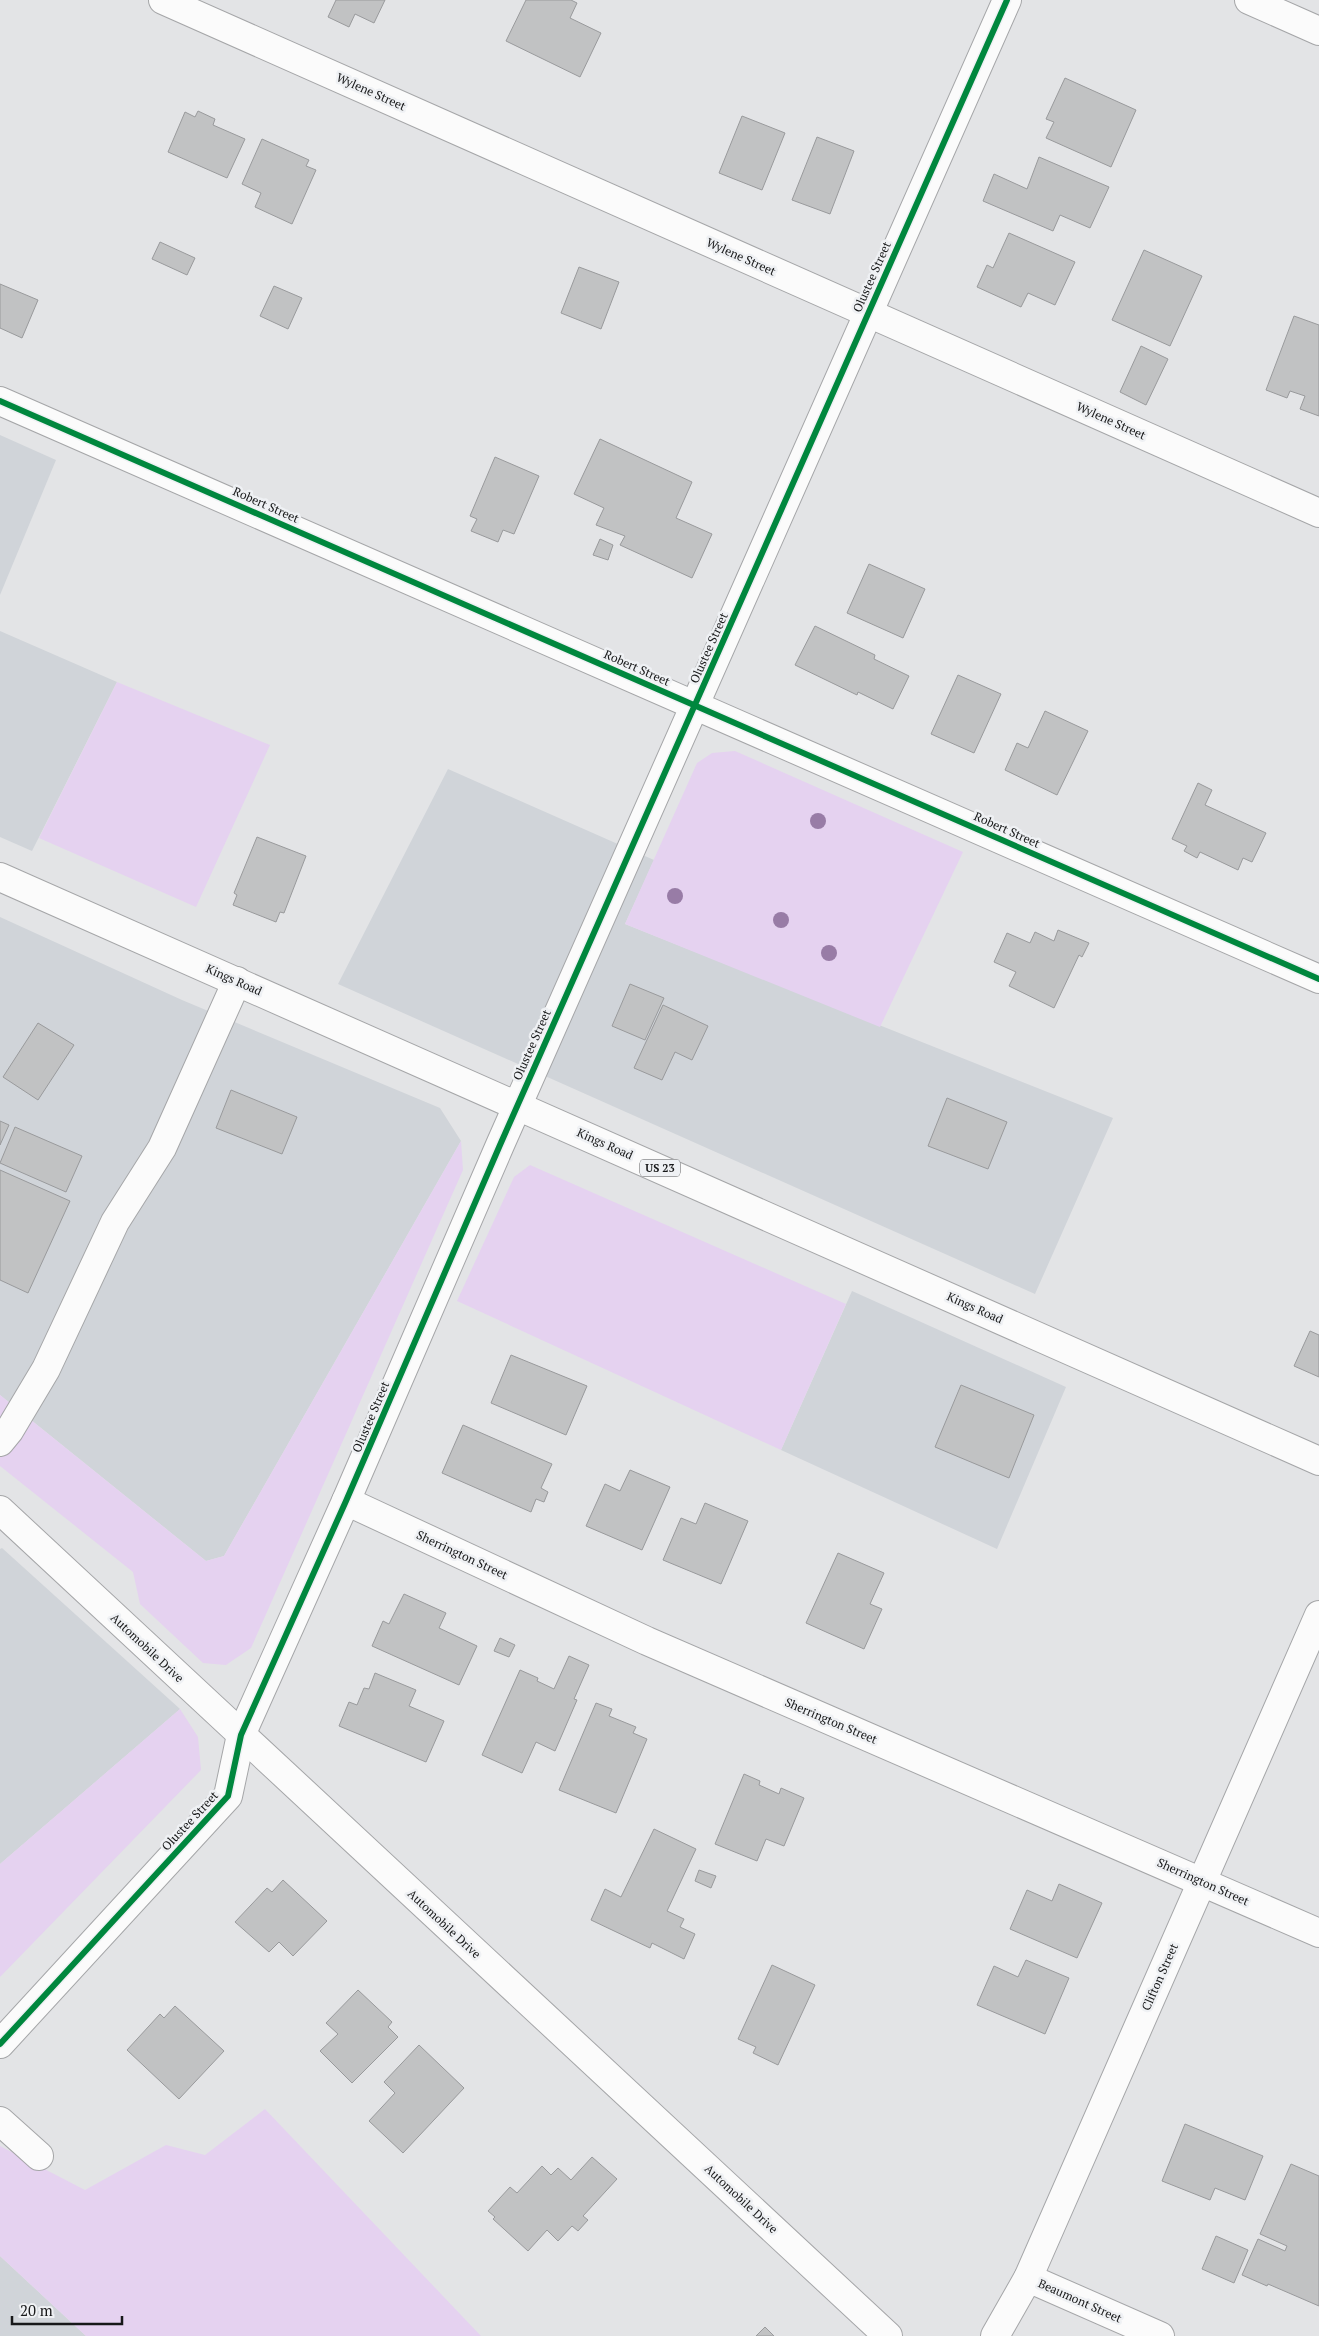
<svg xmlns="http://www.w3.org/2000/svg" width="1319" height="2336" viewBox="0 0 1319 2336" font-family="'PT Serif',serif">
  <rect width="100%" height="100%" fill="#e3e4e6"/>
  <g fill="#d0d4d9">
    <path d="M0,435l56,25 -56,135z"/>
    <path d="M0,631l117,51 -85,169 -32,-14z"/>
    <path d="M448,769l206,91 -29,64 488,194 -78,176 -697,-310z"/>
    <path d="M0,917l182,83 258,108 21,33 -237,415 -18,5 -206,-166z"/>
    <path d="M852,1291l214,96 -69,162 -216,-99z"/>
    <path d="M2,1548l178,161 -180,155v-315z"/>
    <path d="M0,2256l86,80h-86z"/>
  </g>
  <g fill="#e5d2f0">
    <path d="M117,682l153,63 -74,162 -157,-69z"/>
    <path d="M735,751l228,101 -83,175 -255,-103 72,-161 15,-10z"/>
    <path d="M461,1141l2,29 -212,478 -25,17 -23,-2 -63,-59 -7,-32 -133,-106v-71l206,166 18,-5z"/>
    <path d="M530,1165l316,139 -65,146 -324,-149 57,-124z"/>
    <path d="M180,1709l18,28 3,33 -201,207v-113z"/>
    <path d="M265,2109l216,227h-395l-86,-80v-110l85,44 81,-45 39,10z"/>
  </g>
  <g fill="#c1c2c3" stroke="#999a9c">
    <path d="M336,0h49l-11,23 -19,-9 -6,13 -21,-10z"/>
    <path d="M526,0h45l6,3 -7,15 31,15 -21,44 -74,-36z"/>
    <path d="M1065,78l71,32 -25,57 -65,-29 8,-16 -8,-3z"/>
    <path d="M198,111l17,8 -2,6 32,14 -18,39 -59,-26 17,-40 10,5z"/>
    <path d="M742,116l43,17 -23,57 -43,-17z"/>
    <path d="M817,137l37,14 -24,63 -38,-14z"/>
    <path d="M262,139l47,21 -3,6 10,4 -24,54 -37,-17 6,-14 -19,-9z"/>
    <path d="M1039,157l70,30 -19,41 -30,-13 -7,16 -70,-30 11,-27 33,15z"/>
    <path d="M1009,233l66,29 -20,43 -27,-12 -7,14 -44,-20 10,-22 6,3z"/>
    <path d="M160,242l35,16 -8,17 -35,-16z"/>
    <path d="M1144,250l58,26 -32,70 -58,-26z"/>
    <path d="M579,267l40,15 -18,47 -40,-16z"/>
    <path d="M0,284l38,16 -16,38 -22,-10z"/>
    <path d="M274,286l28,12 -14,31 -28,-13z"/>
    <path d="M1294,316l25,9v91l-19,-7 5,-13 -15,-5 -3,7 -21,-8z"/>
    <path d="M1141,346l27,13 -22,46 -26,-13z"/>
    <path d="M600,439l92,43 -16,36 36,16 -20,44 -72,-33 5,-9 -29,-11 8,-17 -30,-14z"/>
    <path d="M495,457l44,19 -25,58 -11,-4 -5,12 -27,-11 6,-12 -7,-3z"/>
    <path d="M600,539l13,6 -5,15 -15,-5z"/>
    <path d="M869,564l56,25 -22,49 -56,-25z"/>
    <path d="M815,626l60,29 -1,4 35,17 -16,33 -35,-17 -1,3 -62,-30z"/>
    <path d="M958,675l43,19 -27,59 -43,-19z"/>
    <path d="M1045,711l43,20 -31,64 -52,-25 12,-27 11,5z"/>
    <path d="M1198,783l14,7 -7,15 61,28 -14,29 -9,-4 -5,12 -38,-18 -3,6 -13,-7 3,-5 -15,-7z"/>
    <path d="M257,837l49,19 -22,57 -4,-1 -4,10 -43,-17 4,-10 -3,-2z"/>
    <path d="M1058,930l31,13 -7,14 -3,-2 -25,53 -45,-22 7,-14 -22,-10 13,-29 23,10 5,-11 19,9z"/>
    <path d="M630,984l34,14 -19,42 -33,-14z"/>
    <path d="M663,1005l45,21 -16,34 -17,-8 -13,28 -28,-12z"/>
    <path d="M38,1023l36,22 -36,55 -35,-23z"/>
    <path d="M231,1090l66,27 -15,37 -66,-26z"/>
    <path d="M947,1098l60,24 -19,47 -60,-23z"/>
    <path d="M0,1121l9,4 -9,20z"/>
    <path d="M15,1127l67,29 -16,36 -66,-29z"/>
    <path d="M0,1170l70,31 -42,92 -28,-13z"/>
    <path d="M1310,1331l9,4v42l-25,-11z"/>
    <path d="M511,1355l76,31 -21,49 -75,-32z"/>
    <path d="M961,1385l73,30 -25,63 -74,-31z"/>
    <path d="M463,1425l89,39 -11,24 7,4 -4,10 -8,-3 -5,13 -89,-39z"/>
    <path d="M630,1470l40,17 -28,63 -56,-24 19,-42 15,7z"/>
    <path d="M705,1503l43,18 -27,63 -58,-24 18,-42 15,6z"/>
    <path d="M838,1553l46,20 -14,31 12,5 -18,40 -58,-26z"/>
    <path d="M404,1594l42,19 -7,15 38,18 -18,39 -87,-39 11,-25 6,3z"/>
    <path d="M500,1638l15,7 -6,12 -15,-6z"/>
    <path d="M569,1656l20,9 -15,34 3,1 -22,51 -19,-9 -14,31 -40,-18 38,-85 18,8 -1,3 17,8z"/>
    <path d="M375,1673l41,17 -7,16 35,15 -18,41 -87,-36 10,-24 8,3 7,-17 5,1z"/>
    <path d="M596,1703l16,6 -3,7 27,11 -3,6 14,6 -31,74 -57,-23z"/>
    <path d="M744,1774l16,7 -1,4 20,9 2,-6 23,10 -20,48 -18,-7 -9,22 -42,-17z"/>
    <path d="M654,1829l42,20 -29,62 17,8 -4,8 15,7 -11,25 -32,-16 -2,5 -59,-28 14,-31 16,8z"/>
    <path d="M699,1870l17,6 -5,12 -16,-7z"/>
    <path d="M283,1880l44,41 -34,35 -14,-14 -10,10 -34,-30 32,-34 5,4z"/>
    <path d="M1059,1884l43,19 -25,55 -67,-29 17,-39 25,11z"/>
    <path d="M1026,1960l43,18 -24,56 -68,-29 17,-39 24,11z"/>
    <path d="M772,1965l43,20 -37,80 -25,-12 3,-6 -18,-8z"/>
    <path d="M358,1990l34,32 -4,5 10,10 -46,46 -32,-32 18,-17 -12,-11z"/>
    <path d="M175,2006l49,45 -45,48 -52,-49 33,-36 4,4z"/>
    <path d="M419,2045l45,43 -61,65 -34,-32 26,-28 -11,-11z"/>
    <path d="M1185,2124l78,32 -18,44 -30,-12 -5,12 -48,-19z"/>
    <path d="M592,2157l25,22 -34,37 5,4 -10,11 -6,-5 -14,15 -11,-11 -19,21 -35,-32 2,-2 -7,-6 22,-24 7,6 25,-27 9,9 7,-7 13,12z"/>
    <path d="M1291,2164l28,12v130l-51,-22 -1,2 -25,-11 16,-36 27,12 2,-5 -27,-12z"/>
    <path d="M1216,2236l32,14 -14,33 -32,-14z"/>
    <path d="M765,2327l9,9h-18z"/>
  </g>
  <g fill="none" stroke-linecap="round" stroke-linejoin="round">
    <defs>
      <g id="minor">
        <path d="M163,0l1156,513"/>
        <path d="M1249,0l70,31"/>
        <path d="M0,401l1319,578"/>
        <path d="M0,1442l9,-11 37,-62 69,-147 47,-74 75,-167"/>
        <path d="M346,1501l301,140 672,292"/>
        <path d="M0,1510l888,826"/>
        <path d="M0,2044l228,-248 13,-61 105,-234 154,-356 507,-1145"/>
        <path d="M0,2121l39,35"/>
        <path d="M1028,2278l132,58"/>
        <path d="M995,2336l33,-58 291,-663"/>
      </g>
      <path id="major" d="M0,877l1319,584"/>
    </defs>
    <use href="#minor" stroke="#a5a6a8" stroke-width="30"/>
    <use href="#major" stroke="#a5a6a8" stroke-width="30"/>
    <use href="#minor" stroke="#fbfbfb" stroke-width="28"/>
    <use href="#major" stroke="#fbfbfb" stroke-width="28"/>
    <defs>
      <g id="cycleway">
        <path d="M0,401l1319,578"/>
        <path d="M0,2044l228,-248 13,-61 105,-234 154,-356 507,-1145"/>
      </g>
    </defs>
    <use href="#cycleway" stroke="#eff1f4" stroke-width="9"/>
    <use href="#cycleway" stroke="#00873e" stroke-width="6"/>
  </g>
  <g fill="#987ca6">
    <circle cx="818" cy="821" r="8"/>
    <circle cx="675" cy="896" r="8"/>
    <circle cx="781" cy="920" r="8"/>
    <circle cx="829" cy="953" r="8"/>
  </g>
  <g text-anchor="middle" stroke-width="5" stroke-linejoin="round" paint-order="stroke">
    <rect fill="#eff1f4" stroke="#58595b" stroke-width="1" x="640" y="1159.5" width="40" height="17" rx="4"/>
    <g font-size="11" font-weight="bold" fill="#171819">
      <text x="660" y="1172">US 23</text>
    </g>
    <g font-size="12" fill="#171819" stroke="#eff1f4">
      <text transform="translate(371 92) rotate(24)" y="4">Wylene Street</text>
      <text transform="translate(741 257) rotate(24)" y="4">Wylene Street</text>
      <text transform="translate(872 277) rotate(-66)" y="4">Olustee Street</text>
      <text transform="translate(1111 421) rotate(24)" y="4">Wylene Street</text>
      <text transform="translate(266 505) rotate(24)" y="4">Robert Street</text>
      <text transform="translate(709 648) rotate(-66)" y="4">Olustee Street</text>
      <text transform="translate(637 668) rotate(24)" y="4">Robert Street</text>
      <text transform="translate(1007 830) rotate(24)" y="4">Robert Street</text>
      <text transform="translate(234 980) rotate(24)" y="4">Kings Road</text>
      <text transform="translate(532 1045) rotate(-66)" y="4">Olustee Street</text>
      <text transform="translate(605 1144) rotate(24)" y="4">Kings Road</text>
      <text transform="translate(975 1308) rotate(24)" y="4">Kings Road</text>
      <text transform="translate(371 1417) rotate(-67)" y="4">Olustee Street</text>
      <text transform="translate(462 1555) rotate(25)" y="4">Sherrington Street</text>
      <text transform="translate(147 1648) rotate(43)" y="4">Automobile Drive</text>
      <text transform="translate(831 1721) rotate(23)" y="4">Sherrington Street</text>
      <text transform="translate(190 1821) rotate(-47)" y="4">Olustee Street</text>
      <text transform="translate(1203 1882) rotate(24)" y="4">Sherrington Street</text>
      <text transform="translate(444 1924) rotate(43)" y="4">Automobile Drive</text>
      <text transform="translate(1160 1977) rotate(-66)" y="4">Clifton Street</text>
      <text transform="translate(741 2199) rotate(43)" y="4">Automobile Drive</text>
      <text transform="translate(1080 2301) rotate(24)" y="4">Beaumont Street</text>
    </g>
  </g>
  <path d="M12 2316v8h110v-8" fill="none" stroke="#171819" stroke-width="2.5"/>
  <text x="20" y="2316" font-size="15" fill="#171819" stroke="#eff1f4" stroke-width="4" paint-order="stroke">20 m</text>
</svg>
